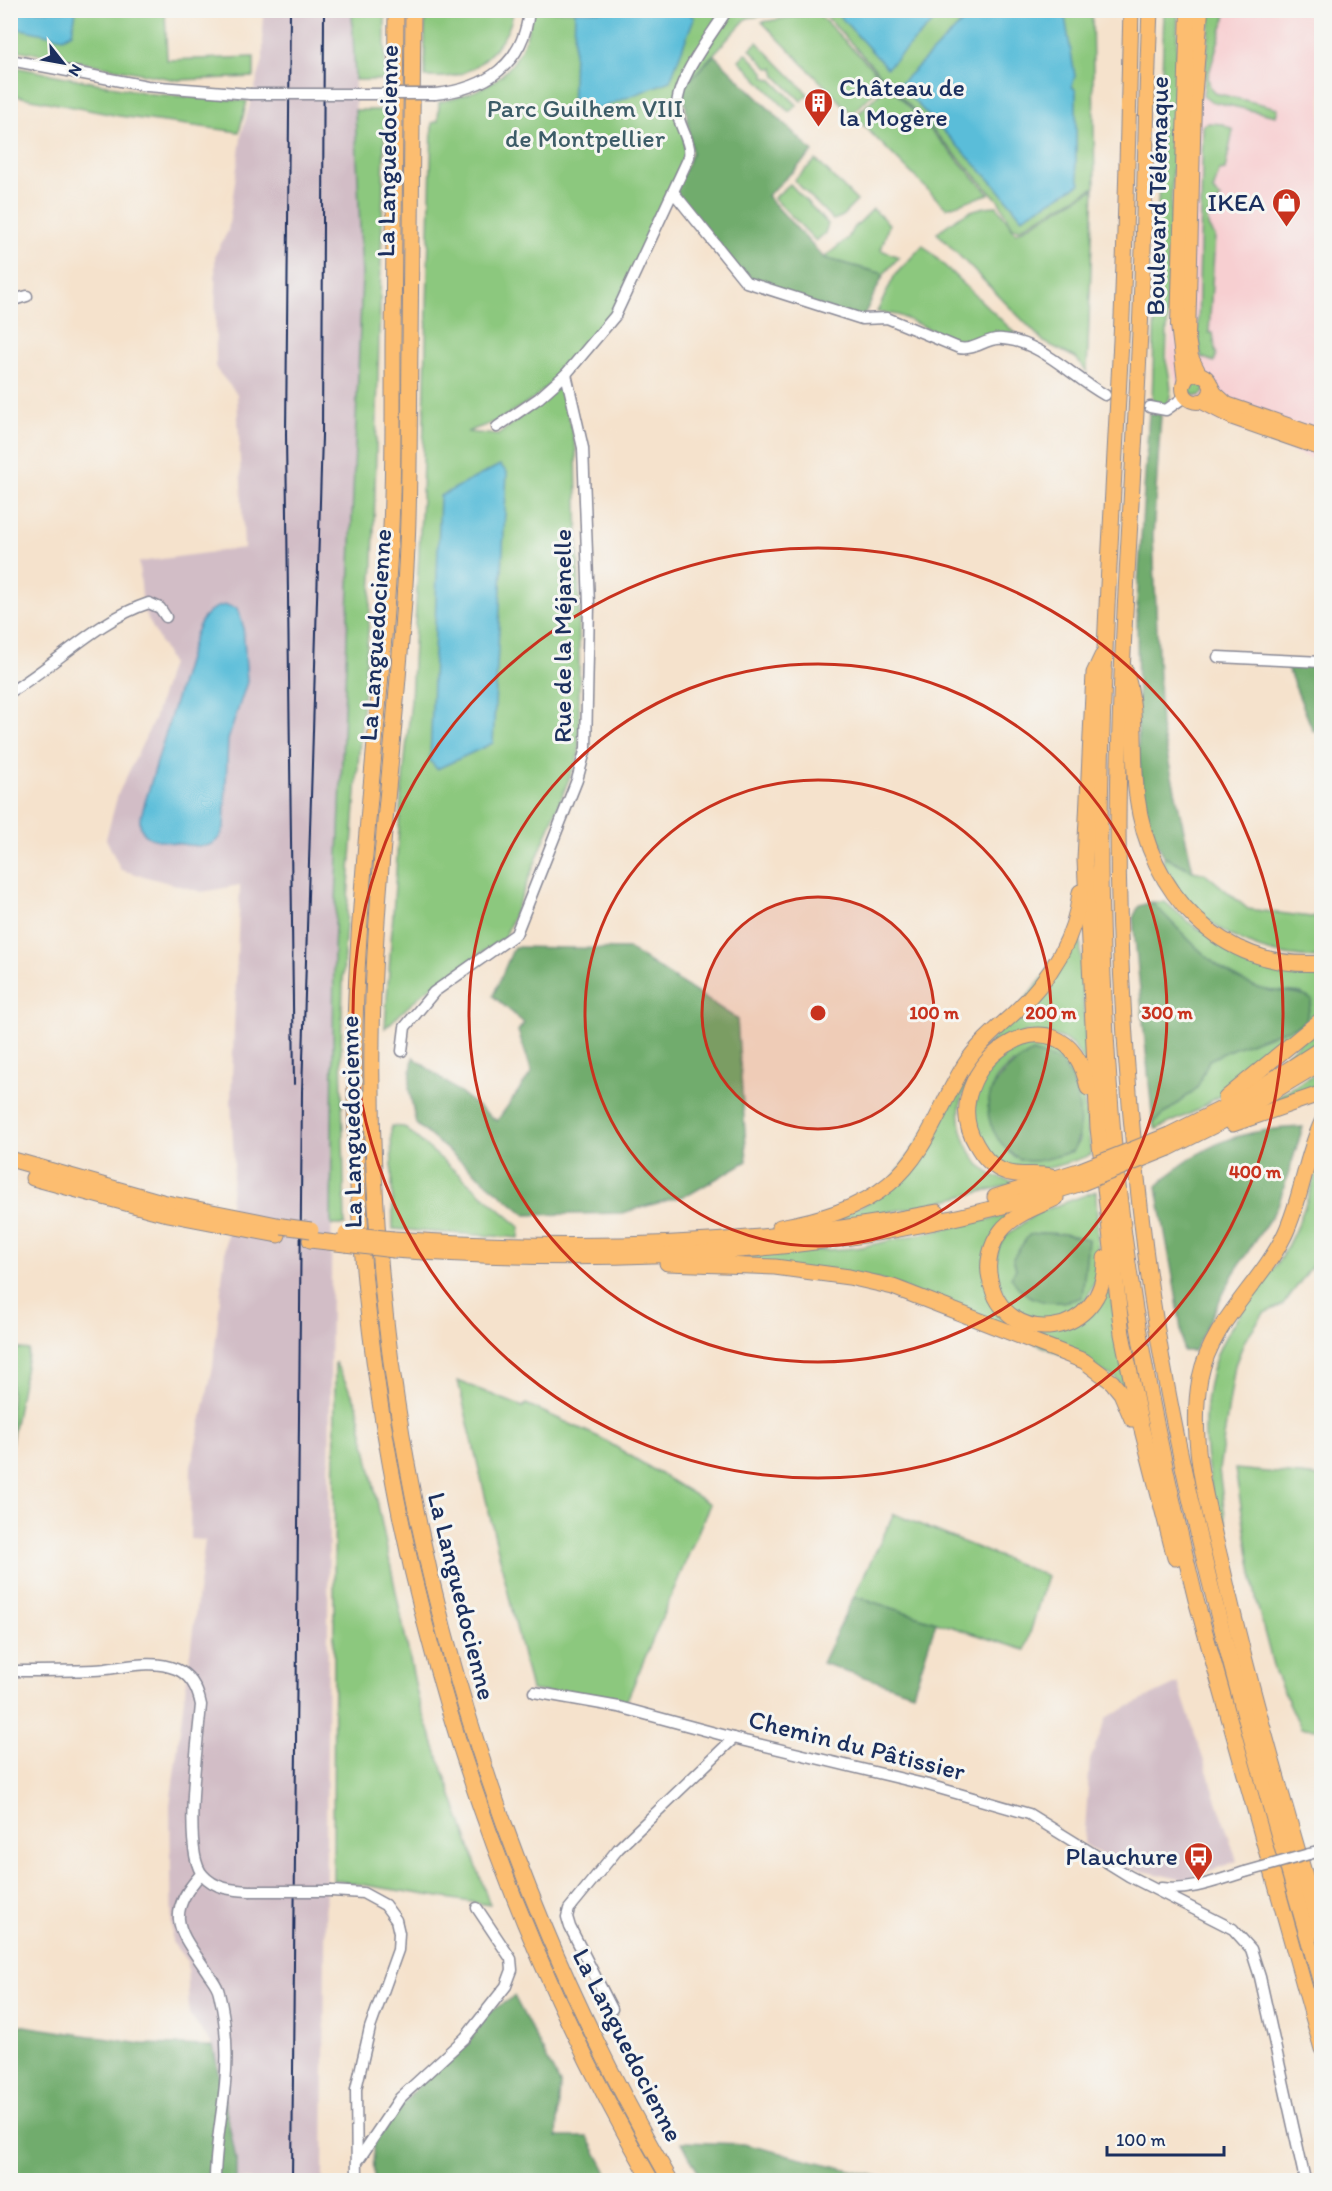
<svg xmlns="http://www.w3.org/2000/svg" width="1332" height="2191" viewBox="0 0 1332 2191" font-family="Itim,sans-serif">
  <rect width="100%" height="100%" fill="#f6f6f2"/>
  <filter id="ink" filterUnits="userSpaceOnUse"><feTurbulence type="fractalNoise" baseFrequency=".0167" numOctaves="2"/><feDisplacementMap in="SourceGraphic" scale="12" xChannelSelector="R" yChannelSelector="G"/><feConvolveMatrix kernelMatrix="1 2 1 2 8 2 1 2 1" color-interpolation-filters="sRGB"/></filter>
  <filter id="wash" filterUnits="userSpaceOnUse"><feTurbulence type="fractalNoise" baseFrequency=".008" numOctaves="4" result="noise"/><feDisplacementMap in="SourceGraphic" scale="24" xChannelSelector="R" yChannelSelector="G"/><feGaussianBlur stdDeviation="1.35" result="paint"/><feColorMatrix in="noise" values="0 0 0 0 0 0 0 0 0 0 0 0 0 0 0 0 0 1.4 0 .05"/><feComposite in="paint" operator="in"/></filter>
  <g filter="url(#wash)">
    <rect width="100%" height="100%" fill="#f5e2cc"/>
    <path fill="#f7cfd1" d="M1198,11h123v452l-134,-55 -19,-47z"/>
    <g fill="#d2bdc6">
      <path d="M263,11h89l10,266 -28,674 -11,1229h-86l-1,-21 -23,-113 -24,-32 -2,-53 -15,-19 -2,-137 35,-265 -15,-1 1,-73 22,-99 21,-202 -3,-65 9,-215 -38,7 -81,-22 -15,-31 12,-45 36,-74 17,-57 -28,-54 -4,-47 105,-14 -7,-154 -21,-25 -1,-114 13,-24 14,-99 21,-72z"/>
      <path d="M1178,1683l59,178 -53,19 -64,-14 -36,-22 6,-84 17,-43z"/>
    </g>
    <g fill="#8cc87e" stroke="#547c6e" stroke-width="1.5" fill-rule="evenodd">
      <path d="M11,11h154l2,49 87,-3v20l-77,3 -166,-31z"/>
      <path d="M352,11h33v69h-30z"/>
      <path d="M425,11v-1l88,1c-2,27 -33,60 -60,65 -9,2 -19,1 -28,1z"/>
      <path d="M532,11h264l-49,7 -65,70 -1,20 5,47 -75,160 -47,57 -32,28 -35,21 -30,11 31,3 64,-50 14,64 3,160v145l-74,183 -80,54 -40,37 16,-229 10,-99 11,-204 10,-373 6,-2 1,-19c55,-12 85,-33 93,-91z"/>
      <path d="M821,11h271l3,176 -76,42 -6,-2 -15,-27z"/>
      <path d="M1164,11h14l-12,350c3,14 10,36 -2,46l-12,-4z"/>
      <path d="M1211,11h16l-19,66 2,10 5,6 63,15 -2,8 -66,-15 -7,-5z"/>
      <path d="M817,13l68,68 -33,33 -90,-92z"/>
      <path d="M757,42l51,52 -7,7 -25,-25 -2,-8h-6l-18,-19z"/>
      <path d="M746,53l18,19v5l8,3 25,25 -8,7 -50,-52z"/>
      <path d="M10,66l142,28 95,7 -8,31 -120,-16 -108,-21z"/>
      <path d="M888,84l101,110 -43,14 -91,-91z"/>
      <path d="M355,110h30l-12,456 -29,386 -3,96 4,177h-14l3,-274 28,-674z"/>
      <path d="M1208,123l15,1 10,6 -8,40 -6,1 -6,20 8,7c-11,12 -21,24 -6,38l-6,97h4l3,23 -2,6 -13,-5 -3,-27 5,-205z"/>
      <path d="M816,160l41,41 -16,16 -8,3 -39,-40z"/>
      <path d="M790,184l38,40 -3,9 -9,8 -42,-43z"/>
      <path d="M1094,189l-7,183 -11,-14 -32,-16 -107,-109c18,-15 36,-27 60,-27l19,27z"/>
      <path d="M873,209l16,15 -8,26 18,7 -15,17 -60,-16 24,-20 4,-8z"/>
      <path d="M923,245l6,6 91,87 -58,6 -64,-29 -21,-3 18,-37z"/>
      <circle cx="1197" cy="388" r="8"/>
      <path d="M1164,856l29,15 13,3 42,35 63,8 10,-2v43c-54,0 -100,-20 -137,-60 -9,-10 -15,-25 -21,-36z"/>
      <path d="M1151,902h14l30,25 89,40 38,3 -1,42 -100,83 -27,17 -38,17 -3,-6 44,-35 12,-28 23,-11 73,-26 -3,-30c-13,-2 -29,-1 -42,-4 -47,-13 -76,-57 -109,-87z"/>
      <path d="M1077,936l3,1 7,129c-19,-32 -26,-30 -61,-34 -14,13 -52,43 -60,57 -15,25 -1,63 19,81 10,8 22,10 34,13l-108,25 -82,14 52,-26 86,-126z"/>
      <path d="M1321,1023v18l-66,42z"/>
      <path d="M1029,1043c7,0 17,-1 23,1 32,9 35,83 39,111 -27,9 -60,23 -89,10 -9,-4 -16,-16 -19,-25 -3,-7 -7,-14 -8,-21 -8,-33 25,-68 54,-76zM1012,1063h48l17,25 2,53 -6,10c-14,4 -36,13 -50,9 -26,-7 -37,-49 -31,-71 2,-11 13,-19 20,-26z"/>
      <path d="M1321,1070v18l-67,23z"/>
      <path d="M391,1126l13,1 116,100 -1,11 -126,-9z"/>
      <path d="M1321,1150v97l-9,19 -29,39 -19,8 -19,27 -10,25 -16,105 11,83h-5c-15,-68 -33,-133 -7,-201 11,-29 46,-68 63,-95 19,-32 32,-70 40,-107z"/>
      <path d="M1096,1191l3,83 -17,33 -29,15 -24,-5 -20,-11 -14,-32 3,-25 6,-12 33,-24zM1040,1233l24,1 24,5 -6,58c-27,10 -56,6 -70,-20z"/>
      <path d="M1013,1214l-29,46 19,54 72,11 20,-16 11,-20 4,-2 16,104 -11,-14 -228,-96 -196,-22 165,-11z"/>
      <path d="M11,1348l18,2 -18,95z"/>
      <path d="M335,1362l22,42 61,294 72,207 -157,-25z"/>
      <path d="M458,1381l65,26 3,-3 75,34 109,66 -85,201 -94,-15z"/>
      <path d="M1235,1469l86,8 1,209 -4,43 -17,-1 -26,-55 -18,-69z"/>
      <path d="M894,1514l153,62 -22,74 -171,-54z"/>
    </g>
    <g fill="#71ac6d" stroke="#466e66" stroke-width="1.5">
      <path d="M714,55l99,97 -46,44 57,62 60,16 -22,45 -116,-37 -72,-87 18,-42 -9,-66z"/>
      <path d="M1149,413l12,2 -8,121 8,191 32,144 -29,-15 -19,-35 -7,-74 -1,-145z"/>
      <path d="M1286,664l35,3v63l-8,1z"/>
      <path d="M1151,902c34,31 61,70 108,86 18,7 36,0 53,12l-7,23 -73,26 -23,11 -12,28 -44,35 -20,-205 6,-12z"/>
      <path d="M514,947l115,2 108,70 10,142 -57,33 -68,19 -96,2 -110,-91 -7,-35 4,-32 84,64 35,-49 -14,-41 6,-8 -31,-27z"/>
      <path d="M1032,1052c8,3 20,4 27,10 20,16 27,67 14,89 -14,4 -36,13 -50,9 -10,-3 -19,-13 -25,-21 -25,-39 0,-67 34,-87z"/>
      <path d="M1303,1127l-25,79 -44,67 -40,78h-11c-4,-56 -18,-110 -26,-165 45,-43 85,-57 146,-59z"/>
      <path d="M1040,1233l24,1 24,5 -6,58c-27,10 -56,7 -71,-20l5,-8 -3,-11 16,-23z"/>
      <path d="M854,1596l82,26 -23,71 -91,-30z"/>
      <path d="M514,1996l46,88 -3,53h31l23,43h-237l-1,-37 43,-55 74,-76z"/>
      <path d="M11,2024l131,20 71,2 23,113v21h-225z"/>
      <path d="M682,2142l62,2 148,36h-190z"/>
    </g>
    <g fill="#5abdd9" stroke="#3a769c" stroke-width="1.5">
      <path d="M11,10l65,1 -4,22 -9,5 -52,-11z"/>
      <path d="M575,11h112l7,7 -24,63 -98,38z"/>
      <path d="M835,11h109l-57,57z"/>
      <path d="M974,11h90l11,65 -3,10 4,5v76l4,17 -58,34 -25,-31 -98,-102z"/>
      <path d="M500,465l7,7 -14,271 -56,26 -7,-8 10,-265z"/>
      <path d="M226,605l11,3 6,17 4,57 -19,58 -4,88c-3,8 -6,14 -15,17 -9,3 -55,-4 -62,-9 -6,-5 -7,-9 -7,-17l55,-184c6,-16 13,-28 31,-30z"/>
    </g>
  </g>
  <g filter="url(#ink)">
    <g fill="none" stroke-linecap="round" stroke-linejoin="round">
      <defs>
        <g id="minor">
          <path d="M10,60l137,26 103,8"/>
          <path d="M435,94c50,-5 89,-29 94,-84"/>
          <path d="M674,193l72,89 116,37 25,-1 72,30c17,3 27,-11 44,-9 39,3 69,38 102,56"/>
          <path d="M10,301l17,-5"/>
          <path d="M1150,407l16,3 20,-14"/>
          <path d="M497,427l42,-29 27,-24 49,-58 74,-159c3,-16 -12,-32 -12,-49 -1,-29 34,-72 50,-98"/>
          <path d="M1218,657l104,5"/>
          <path d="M10,692c47,-28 87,-72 139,-89l11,5 6,9"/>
          <path d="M402,1051l3,-24 29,-35 82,-58 61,-154 9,-32 3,-143 -6,-157 -17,-74"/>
          <path d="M10,1671c28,0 56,0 84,-1 26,-1 56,-12 82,-1 15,6 22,21 25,36 -3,34 -19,148 2,170 12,14 30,15 47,16"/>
          <path d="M534,1692l85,15 126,34 183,44 101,29 100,62 104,53 18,20 9,28 45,203"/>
          <path d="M1309,1854l13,-3"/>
          <path d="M201,1874c-39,43 -20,58 7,99 4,6 10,13 11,20 7,29 9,62 6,91 -3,33 -10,64 -10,96"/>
          <path d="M1161,1888c29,4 57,-8 84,-16"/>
          <path d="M332,1891l31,2 22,12 11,15 3,13 -1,17 -28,78 -14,61 1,91"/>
          <path d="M612,2009l-42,-82 -3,-10 2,-8 49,-60 116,-111"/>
          <path d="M359,2159l41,-61 65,-60 41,-52 6,-16 -1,-11 -34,-51"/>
        </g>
        <g id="major">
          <circle cx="1197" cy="388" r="14"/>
          <path d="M1200,375l-9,-18 -3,-19 6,-236 7,-92"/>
          <path d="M1185,382l-7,-57 10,-315"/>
          <path d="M1209,382l6,11 12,11 95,33"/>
          <path d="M1200,401l33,17 89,31"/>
        </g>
        <g id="highway">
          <path d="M396,10c-1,112 -2,224 -3,336 0,67 1,134 -3,201 -8,160 -31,319 -35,479 -7,404 95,804 296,1154"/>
          <path d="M413,10c-2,112 -3,224 -3,336 -1,67 0,134 -3,201 -7,164 -33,327 -35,491 -6,401 98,795 298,1142"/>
          <path d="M1131,10c-3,110 -5,220 -10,330 -8,160 -19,321 -21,481 -1,96 4,193 11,289 12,166 46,330 85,490l126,449"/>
          <path d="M1150,10c-5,114 -5,228 -11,342 -7,157 -20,314 -21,472 0,130 8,261 23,391 29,262 109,518 181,772"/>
          <path d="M1102,656l-8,17 -9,187 13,268 24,206 19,92 34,132"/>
          <path d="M1125,670c14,40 6,86 12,127 12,95 83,174 185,166"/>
          <path d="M1226,1098l96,-79"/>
          <path d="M1322,1122c-17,36 -20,76 -37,112 -24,50 -74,88 -85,144 -12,65 8,129 23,192 28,123 64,244 99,364"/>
          <path d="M1233,1124l89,-31"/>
          <path d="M1169,1135l78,-39 75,-48"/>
          <path d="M1169,1148l62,-31 91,-55"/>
          <path d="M10,1159l152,43 120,24"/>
          <path d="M1051,1176c-16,-4 -34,2 -50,-6 -11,-5 -19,-15 -25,-26 -45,-74 88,-171 112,-56"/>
          <path d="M33,1178l130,35 115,22"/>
          <path d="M995,1197l86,-27"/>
          <path d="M1056,1198c-18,9 -42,16 -55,33 -10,13 -15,32 -11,48 14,73 117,60 115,-21"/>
          <path d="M780,1227c38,-7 79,-18 109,-43 38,-31 50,-78 75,-118 12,-19 30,-35 47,-50 36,-33 64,-74 69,-124"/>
          <path d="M393,1239c182,13 365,8 544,-27"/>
          <path d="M310,1240l35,4"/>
          <path d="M394,1250c232,17 466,5 688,-67"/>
          <path d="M667,1263l108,4 74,10 44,10 191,74 28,21 9,11 11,26"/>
        </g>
      </defs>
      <use href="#minor" stroke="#888895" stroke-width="13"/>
      <use href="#major" stroke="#888895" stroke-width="16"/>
      <use href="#highway" stroke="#888895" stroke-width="17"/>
      <use href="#minor" stroke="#fff" stroke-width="10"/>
      <use href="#major" stroke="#fcbd6f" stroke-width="14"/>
      <use href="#highway" stroke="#fcbd6f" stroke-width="15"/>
      <g stroke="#1b2f5e" stroke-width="2">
        <path d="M290,10l-4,424 8,650"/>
        <path d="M292,2180l10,-1088 20,-656 2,-426"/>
      </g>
      <defs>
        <g id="minor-bridge">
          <path d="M250,94h185"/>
          <path d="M1245,1872l64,-18"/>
          <path d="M250,1891h82"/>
        </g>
        <g id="highway-bridge">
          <path d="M1081,1170l88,-35"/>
          <path d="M1082,1183l87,-35"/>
          <path d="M282,1226l29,4"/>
          <path d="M346,1234l47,5"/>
          <path d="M345,1244l49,6"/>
        </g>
      </defs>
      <use href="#minor-bridge" stroke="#888895" stroke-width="13" stroke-linecap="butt"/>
      <use href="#highway-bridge" stroke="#888895" stroke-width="17" stroke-linecap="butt"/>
      <use href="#minor-bridge" stroke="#fff" stroke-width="10"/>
      <use href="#highway-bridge" stroke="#fcbd6f" stroke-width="15"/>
    </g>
  </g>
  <circle cx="818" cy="1013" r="116" fill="#c8321e" fill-opacity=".12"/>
  <g fill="none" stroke="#c8321e" stroke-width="3">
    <circle cx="818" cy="1013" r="116"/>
    <circle cx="818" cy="1013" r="233"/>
    <circle cx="818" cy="1013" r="349"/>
    <circle cx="818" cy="1013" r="465"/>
  </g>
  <defs>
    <symbol id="building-pin" viewBox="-11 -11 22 30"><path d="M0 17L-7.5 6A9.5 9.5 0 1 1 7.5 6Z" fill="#c8321e" stroke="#f6f6f2"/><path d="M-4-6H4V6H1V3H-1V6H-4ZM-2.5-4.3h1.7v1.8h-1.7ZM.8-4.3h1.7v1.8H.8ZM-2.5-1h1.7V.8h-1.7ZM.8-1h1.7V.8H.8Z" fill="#fff"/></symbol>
    <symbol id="shop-pin" viewBox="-11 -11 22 30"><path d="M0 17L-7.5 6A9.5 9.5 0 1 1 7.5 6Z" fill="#c8321e" stroke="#f6f6f2"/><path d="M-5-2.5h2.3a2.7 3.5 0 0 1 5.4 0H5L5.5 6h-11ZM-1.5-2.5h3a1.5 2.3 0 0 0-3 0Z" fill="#fff"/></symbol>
    <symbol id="bus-pin" viewBox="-11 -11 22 30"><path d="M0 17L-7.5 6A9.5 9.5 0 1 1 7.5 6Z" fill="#c8321e" stroke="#f6f6f2"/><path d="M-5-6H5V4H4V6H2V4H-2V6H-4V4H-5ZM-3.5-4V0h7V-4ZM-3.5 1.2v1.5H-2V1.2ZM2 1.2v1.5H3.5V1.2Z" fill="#fff"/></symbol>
  </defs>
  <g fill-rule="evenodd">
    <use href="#building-pin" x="802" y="86" width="33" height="45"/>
    <use href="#shop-pin" x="1270" y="186" width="33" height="45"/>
    <use href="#bus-pin" x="1182" y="1840" width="33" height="45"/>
  </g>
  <g text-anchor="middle" stroke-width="6" stroke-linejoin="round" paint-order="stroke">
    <g font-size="26" fill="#1b2f5e" stroke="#f6f6f2" text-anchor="end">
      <text x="839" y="96" text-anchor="start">Château de<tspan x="839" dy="30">la Mogère</tspan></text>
      <text x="1265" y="211">IKEA</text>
      <text x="1178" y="1865">Plauchure</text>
    </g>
    <g font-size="26" fill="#3d5d68" stroke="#f6f6f2">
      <text x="585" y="117">Parc Guilhem VIII<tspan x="585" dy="30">de Montpellier</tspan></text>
    </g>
    <g font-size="26" fill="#1b2f5e" stroke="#f6f6f2">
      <text transform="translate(387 151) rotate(-89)" y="9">La Languedocienne</text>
      <text transform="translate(1157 196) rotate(-89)" y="9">Boulevard Télémaque</text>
      <text transform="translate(375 635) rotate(-86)" y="9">La Languedocienne</text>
      <text transform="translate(562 636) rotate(-90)" y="9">Rue de la Méjanelle</text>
      <text transform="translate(351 1122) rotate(-91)" y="9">La Languedocienne</text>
      <text transform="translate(462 1596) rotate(76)" y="9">La Languedocienne</text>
      <text transform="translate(857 1745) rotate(14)" y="9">Chemin du Pâtissier</text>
      <text transform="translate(628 2045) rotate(63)" y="9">La Languedocienne</text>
    </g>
  </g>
  <circle cx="818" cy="1013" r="9" fill="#c8321e" stroke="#f6f6f2" stroke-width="3"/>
  <g font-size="18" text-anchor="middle" font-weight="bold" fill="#c8321e" stroke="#f6f6f2" stroke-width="6" stroke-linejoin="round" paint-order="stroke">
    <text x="934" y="1019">100 m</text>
    <text x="1051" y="1019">200 m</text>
    <text x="1167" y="1019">300 m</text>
    <text x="1255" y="1178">400 m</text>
  </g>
  <rect width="1332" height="2191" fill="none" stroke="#f6f6f2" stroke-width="36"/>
  <g transform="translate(63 63) rotate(121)" stroke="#f6f6f2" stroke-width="4.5" paint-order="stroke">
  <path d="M0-4.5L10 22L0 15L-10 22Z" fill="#1b2f5e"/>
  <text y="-9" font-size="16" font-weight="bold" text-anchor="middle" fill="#1b2f5e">N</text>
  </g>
  <path d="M1107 2146v9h117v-9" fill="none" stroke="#1b2f5e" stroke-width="3"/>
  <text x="1116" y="2146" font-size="18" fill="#1b2f5e" stroke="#f6f6f2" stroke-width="4.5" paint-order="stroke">100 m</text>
</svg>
